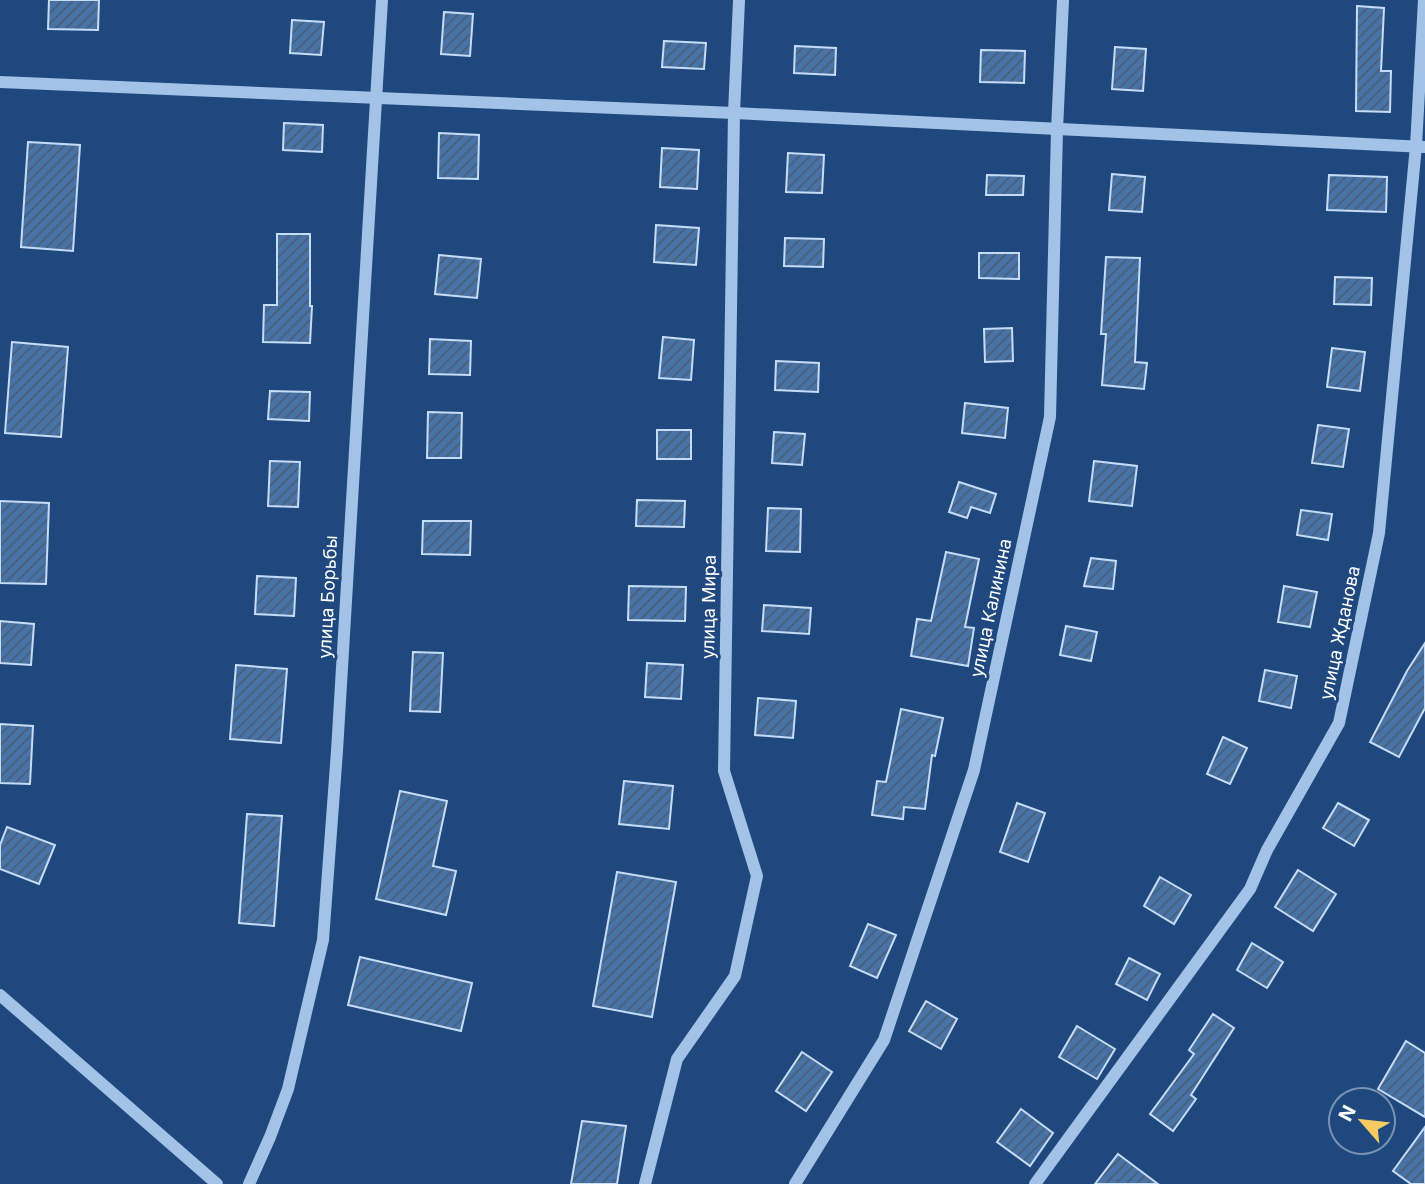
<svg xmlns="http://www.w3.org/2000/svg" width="1425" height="1184" viewBox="0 0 1425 1184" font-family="Inter,sans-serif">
  <defs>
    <pattern id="building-hatch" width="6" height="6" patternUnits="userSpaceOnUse" patternTransform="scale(1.75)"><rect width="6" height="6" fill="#4773a8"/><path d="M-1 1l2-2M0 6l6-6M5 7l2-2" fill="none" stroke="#4a5e75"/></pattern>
  </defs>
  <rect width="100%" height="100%" fill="#1f497e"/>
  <g fill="url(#building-hatch)" stroke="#c6dcf6" stroke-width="2">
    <path d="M49,0h50l-1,30 -50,-1z"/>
    <path d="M1357,6l27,2 -3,63h10l-1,41 -34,-1z"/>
    <path d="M444,12l29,2 -3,42 -29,-2z"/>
    <path d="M292,20l32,2 -3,33 -31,-2z"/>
    <path d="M664,41l42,2 -2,26 -42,-2z"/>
    <path d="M795,46l41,2 -1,27 -41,-2z"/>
    <path d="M1115,47l31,2 -3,42 -31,-2z"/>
    <path d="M981,50l44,1 -1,32 -44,-1z"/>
    <path d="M284,123l39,2 -1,27 -39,-2z"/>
    <path d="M439,133l40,2 -1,44 -40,-1z"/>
    <path d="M28,142l52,3 -7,106 -52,-4z"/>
    <path d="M662,148l37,2 -2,39 -37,-2z"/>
    <path d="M788,153l36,2 -2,38 -36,-1z"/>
    <path d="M1112,174l33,3 -3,35 -33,-2z"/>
    <path d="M987,175l37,1 -1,19h-37z"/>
    <path d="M1329,175l58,2 -1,35 -59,-2z"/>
    <path d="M656,225l43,3 -3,37 -42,-3z"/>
    <path d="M277,234h33v72h2l-2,37 -47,-1 1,-37h13z"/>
    <path d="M785,238l39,1 -1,28 -39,-1z"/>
    <path d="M979,253h40v26l-40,-1z"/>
    <path d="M439,255l42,4 -4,39 -42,-4z"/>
    <path d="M1106,257l34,1 -5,104 12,1 -3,26 -42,-4 4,-51h-5z"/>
    <path d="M1335,277l37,1 -1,27 -37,-1z"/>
    <path d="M1012,328l1,33 -28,1 -1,-33z"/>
    <path d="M663,337l31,3 -3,40 -32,-2z"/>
    <path d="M430,339l41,2 -1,34 -41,-1z"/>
    <path d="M12,342l56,5 -7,90 -56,-4z"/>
    <path d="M1332,348l33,4 -5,39 -33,-4z"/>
    <path d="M776,361l43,2 -1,29 -43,-2z"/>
    <path d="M270,391l40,1 -1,29 -41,-2z"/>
    <path d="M965,403l43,5 -3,30 -43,-5z"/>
    <path d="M428,412l34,1 -1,45h-34z"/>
    <path d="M1318,425l31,4 -6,38 -31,-4z"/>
    <rect x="657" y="430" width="34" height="29"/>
    <path d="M774,432l31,2 -3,31 -30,-2z"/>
    <path d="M270,461l30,1 -2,45 -30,-1z"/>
    <path d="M1094,461l43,5 -5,40 -43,-5z"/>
    <path d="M959,482l37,12 -6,19 -19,-6 -4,11 -18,-6z"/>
    <path d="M637,500l48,1 -1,26 -48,-1z"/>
    <path d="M0,501l49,2 -3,81 -46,-1z"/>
    <path d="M768,508l33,1 -1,43 -34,-1z"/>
    <path d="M1301,510l31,4 -4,26 -31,-5z"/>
    <path d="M423,521h48l-1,34 -48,-1z"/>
    <path d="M946,552l33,7 -14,68 9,1 -6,38 -57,-10 6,-37 14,2z"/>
    <path d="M1091,558l25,3 -3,28 -29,-3z"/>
    <path d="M257,576l39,2 -2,38 -39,-2z"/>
    <path d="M629,586l57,1 -1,34 -57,-1z"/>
    <path d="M1284,586l33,6 -7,35 -32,-5z"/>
    <path d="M764,605l47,3 -2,26 -47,-3z"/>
    <path d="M0,621l34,3 -3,41 -31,-2z"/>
    <path d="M1066,626l31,6 -6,29 -31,-6z"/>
    <path d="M1425,643v65l-26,49 -29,-15 37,-71z"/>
    <path d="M413,652l30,1 -3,59 -30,-1z"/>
    <path d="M647,663l36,2 -2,34 -36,-2z"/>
    <path d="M236,665l51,4 -6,74 -51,-4z"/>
    <path d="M1265,670l32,6 -6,32 -32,-7z"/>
    <path d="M758,698l38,3 -3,37 -38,-3z"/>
    <path d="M901,709l42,9 -8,38 -3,-1 -7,54 -21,-2 -1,12 -31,-4 5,-34 9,1z"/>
    <path d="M0,724l33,2 -3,58 -30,-1z"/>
    <path d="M1223,737l24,11 -17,36 -23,-10z"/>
    <path d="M624,781l49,5 -4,43 -50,-5z"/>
    <path d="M400,791l47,10 -14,65 23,5 -10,44 -70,-16z"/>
    <path d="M1017,803l28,10 -17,49 -28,-10z"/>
    <path d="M1338,803l31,17 -15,26 -31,-18z"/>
    <path d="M247,814l35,2 -8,110 -35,-3z"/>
    <path d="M7,827l48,18 -16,39 -39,-15v-24z"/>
    <path d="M1298,870l38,24 -23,37 -38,-24z"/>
    <path d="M617,872l59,10 -24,135 -59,-11z"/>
    <path d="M1160,877l31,18 -17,29 -30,-18z"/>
    <path d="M868,924l28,11 -19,43 -27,-12z"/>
    <path d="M1252,943l31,19 -16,26 -30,-18z"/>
    <path d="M360,957l112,26 -11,48 -113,-26z"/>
    <path d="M1129,958l31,16 -13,26 -31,-16z"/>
    <path d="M926,1001l31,18 -16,30 -32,-18z"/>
    <path d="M1213,1014l21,14 -43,67 5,4 -23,32 -23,-17 44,-60 -5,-4z"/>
    <path d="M1077,1026l38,23 -18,30 -38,-22z"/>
    <path d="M1406,1041l19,12v64l-47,-28z"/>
    <path d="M802,1052l30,20 -26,39 -30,-20z"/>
    <path d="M1021,1109l32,24 -23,33 -33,-24z"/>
    <path d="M582,1121l44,5 -9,58h-46z"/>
    <path d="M1425,1127v57h-14l-18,-13z"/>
    <path d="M1118,1154l40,30h-63z"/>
  </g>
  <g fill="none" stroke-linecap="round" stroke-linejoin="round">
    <g stroke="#a2c2e8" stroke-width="12">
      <path d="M0,82l734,31 691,34"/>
      <path d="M0,995l217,189"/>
      <path d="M249,1184l21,-47 18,-48 35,-149 14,-189 45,-751"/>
      <path d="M645,1184l32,-125 58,-83 22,-100 -33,-105 10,-658 5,-113"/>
      <path d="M795,1184l89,-144 90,-270 76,-353 7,-287 6,-130"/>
      <path d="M1035,1184l215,-295 17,-39 72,-127 40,-190 37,-387 8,-146"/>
    </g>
  </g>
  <g text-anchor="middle" stroke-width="6" stroke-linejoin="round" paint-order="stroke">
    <g font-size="18" fill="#fff" stroke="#1f497e">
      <text transform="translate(328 597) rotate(-87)" y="6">улица Борьбы</text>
      <text transform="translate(709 607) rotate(-89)" y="6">улица Мира</text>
      <text transform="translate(991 608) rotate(-78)" y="6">улица Калинина</text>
      <text transform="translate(1340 633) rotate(-78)" y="6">улица Жданова</text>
    </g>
  </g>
  <g transform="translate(1362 1121) rotate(298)"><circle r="33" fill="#1f497e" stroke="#7992b2" stroke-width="2"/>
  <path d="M0-5L12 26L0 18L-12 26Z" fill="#f6cb62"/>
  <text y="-10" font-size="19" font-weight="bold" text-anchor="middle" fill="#ffffff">N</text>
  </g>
</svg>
